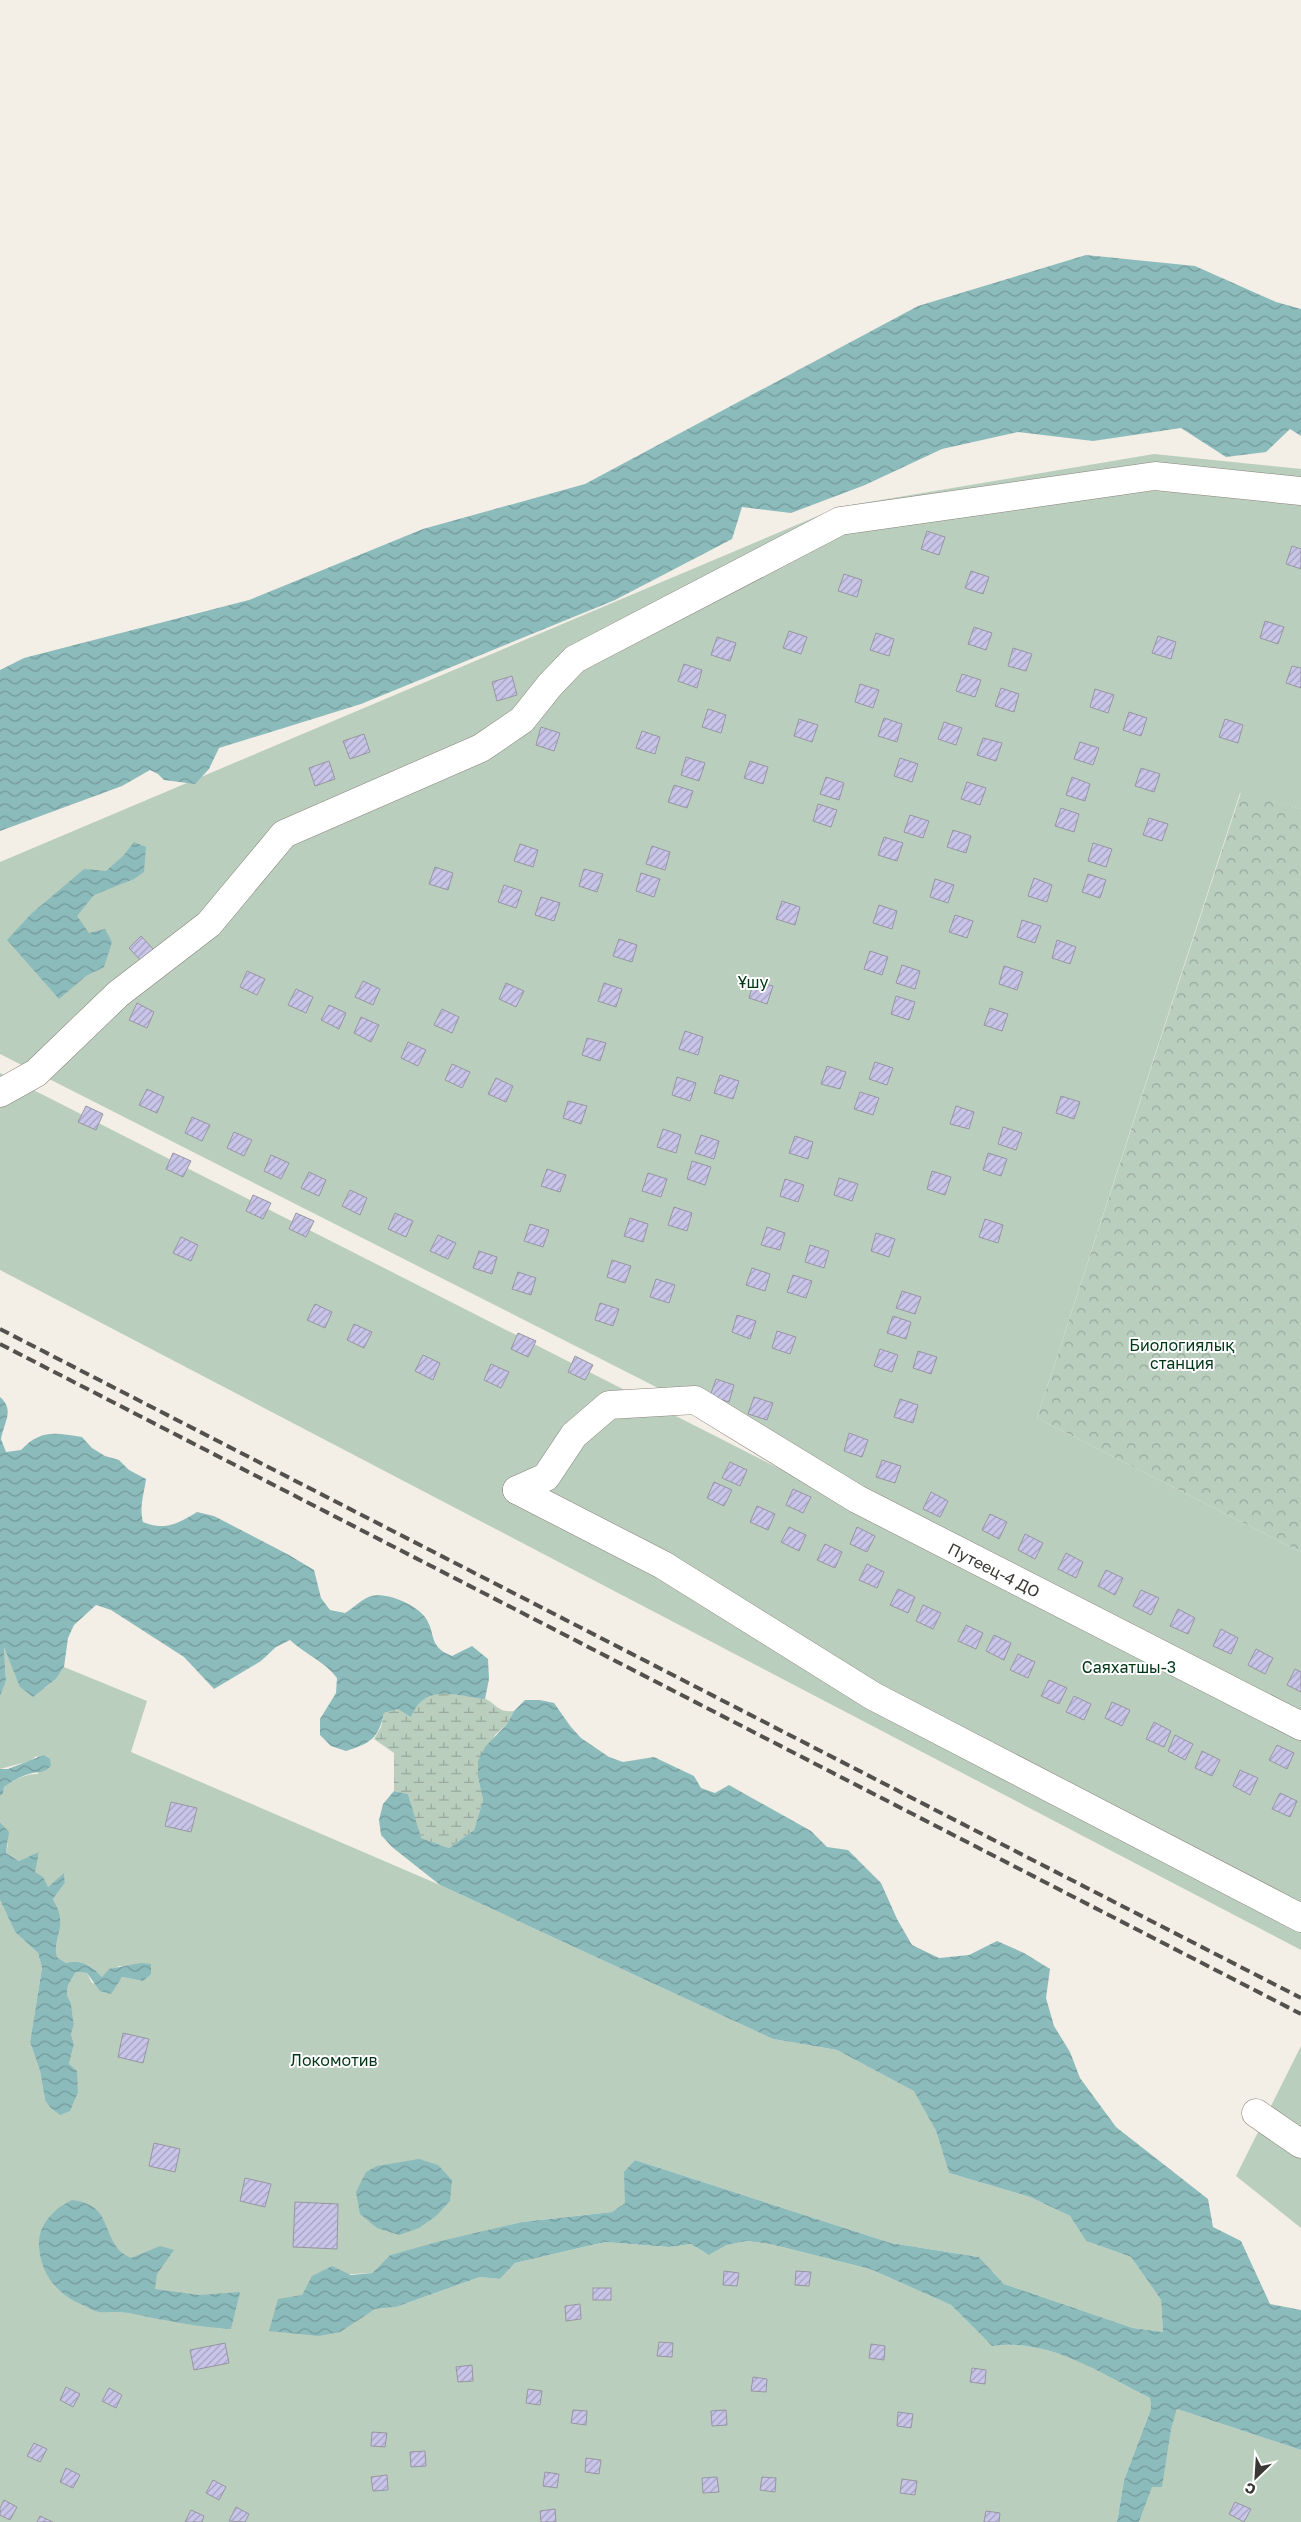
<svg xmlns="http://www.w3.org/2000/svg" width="1301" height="2522" viewBox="0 0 1301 2522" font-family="'Golos Text',sans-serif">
  <defs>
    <pattern id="forest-crowns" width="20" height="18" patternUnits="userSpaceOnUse" patternTransform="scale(1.25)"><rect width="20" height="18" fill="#bacebe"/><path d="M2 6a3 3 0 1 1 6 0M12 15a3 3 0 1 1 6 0" fill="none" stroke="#98a89b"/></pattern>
    <pattern id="wetland-marsh" width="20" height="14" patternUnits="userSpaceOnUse" patternTransform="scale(1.25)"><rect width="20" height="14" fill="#bacebe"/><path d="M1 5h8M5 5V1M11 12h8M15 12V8" fill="none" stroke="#98a89b"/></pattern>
    <pattern id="water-waves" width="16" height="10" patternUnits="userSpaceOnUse" patternTransform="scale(1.25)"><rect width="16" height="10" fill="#8cbbbc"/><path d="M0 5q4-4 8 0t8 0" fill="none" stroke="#73999a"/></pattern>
    <pattern id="building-hatch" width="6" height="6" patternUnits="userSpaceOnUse" patternTransform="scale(1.25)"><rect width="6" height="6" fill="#c8c5e9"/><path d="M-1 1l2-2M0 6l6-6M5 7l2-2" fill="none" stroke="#a3a1be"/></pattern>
  </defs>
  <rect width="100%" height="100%" fill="#f4efe6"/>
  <g fill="#bacebe">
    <path d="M1154,454l147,15v340l-61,-16 -203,625 264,134v398l-1301,-680v-197l985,500 6,-16 -991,-503v-192l839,-355z"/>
    <path d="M4,1645l41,43 11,-9 8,-12 83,34 -16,51 309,133 333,154 64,11 78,41 21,40 13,42 81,24 40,19 16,25 45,16 30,43 2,32 -30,-4 -129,-44 -25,-27 -88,-14 -256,-83 -10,12v31l-13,9 -90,10 -132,33 -18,18 -59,3 -11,19 55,24 18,-10 21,-2 84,-30 20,2 15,-16 90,-21 64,5 22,-3 18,11 18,-10 20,-4 23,3 100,25 81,36 41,41c59,-8 107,27 158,52l1,11 -27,71 -7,42h-1117v-622l15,32 23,21 4,15 -12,74 10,29 5,29 33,-8 -1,-10 -8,-18 5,-20 -3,-10 3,-9 -3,-20 -4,-10 1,-10 8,-13 11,1 5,10 23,2 7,-8 21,4 -3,-18 -10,3h-11l-17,11c-10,-11 -21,-18 -36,-14l-9,-6c-3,-20 8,-38 -4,-58l12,-16 -1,-9 -16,13 -14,-15 5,-19 -20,8 -13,-8c3,-12 4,-21 -6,-31v-26l3,-2 1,-7c9,-7 23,-14 34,-13l-1,-18 -7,5 -30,8v-76v2l6,-14z"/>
    <path d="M1301,2046v182l-65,-52z"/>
    <path d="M1177,2409l124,41v72h-162z"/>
  </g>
  <path fill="url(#forest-crowns)" d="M1241,792l60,17v743l-264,-134z"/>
  <path fill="url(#wetland-marsh)" d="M442,1693c10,2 35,2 44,6 11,6 13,14 28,12l-7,13 -12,11 -17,42 5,23 -9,30 -25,18 -29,-10 -12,-44 -14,-3v-38l-20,-14 7,-12 3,-14 33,-10 12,-8z"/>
  <g fill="url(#water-waves)">
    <path d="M1086,255l109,11 81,36 25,7v127l-11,-7 -24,23 -40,5 -45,-29 -88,13 -75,-9 -76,17 -77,36 -74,28 -49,-6 -10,32 -117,61 -254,104 -142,44 -10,21 -14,15 -31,-4 -6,-6 -8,-4 -28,16 -122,45v-161l24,-12 225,-58 174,-71 162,-45 333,-178z"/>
    <path d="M134,842l12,5 -2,25 -10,7 -40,16 -17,21 12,17 16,-4 7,13 -8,25 -18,9 -27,23 -52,-59 24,-26 53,-45 22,2 17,-15z"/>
    <path d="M0,1397c15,13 4,25 1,42l5,13 15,-2c20,-21 34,-17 61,-13l10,11 13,8 14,4 10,10 17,9c-2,16 -7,27 -3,43 21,9 35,2 54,-10l17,4 75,39 25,15 7,28 9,12 15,3c7,-4 18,-15 26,-17 16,-4 44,8 54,21 12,17 2,29 27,39l20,-10 16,13 1,20 -4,20c-30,-3 -60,-17 -74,18l-13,-8 -14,4c-6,26 -13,30 -38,38l-15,-5 -11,-11v-16l16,-26 1,-15c-13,-17 -32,-24 -47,-38l-14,7 -15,14 -47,28 -30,-32 -73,-47 -15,-5 -22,20 -6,13 -4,29 -8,12 -23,18 -13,-10 -16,-40 2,34 -6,15z"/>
    <path d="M525,1700h15l14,3 17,24 10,11 28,19 14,5 31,-5 40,19 7,12 14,5 14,-8 82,46 16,16 21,3 33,33 16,36 15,26 27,13 30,-3 28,-14 27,12 26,16 -4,29 8,28 16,26 10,26 36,49 92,72 5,28 28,14 29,63 31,6v140l-124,-41 -6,20 -9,58h-10l-13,35h-22l7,-42 27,-71 -1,-11c-51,-25 -100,-60 -158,-52l-41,-41 -81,-36 -100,-25 -23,-3 -20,4 -18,10 -18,-11 -22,3 -64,-5 -90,21 -15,16 -20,-2 -84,30 -21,2 -35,23 -21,4 -50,-5 9,-32 24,-4 10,-19 20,-10 19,9 21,-2 18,-18 51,-14 81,-19 90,-10 13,-9 -1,-31 11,-12 256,83 88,14 25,27 129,44 30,4 -2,-32 -30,-43 -45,-16 -16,-25 -40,-19 -81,-24 -13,-42 -22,-40 -77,-41 -64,-11 -333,-154 -48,-38 -11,-12 -2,-15 4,-16 11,-13 14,3 13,44 28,10 25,-18 9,-30 -5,-23v-16l7,-14 22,-23 7,-13z"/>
    <path d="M44,1755l6,4 1,7c-8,8 -13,5 -22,8 -8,2 -18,8 -25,13l-1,7 -3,2v-27h8z"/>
    <path d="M0,1822l9,10 -3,21 13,8 20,-9 -4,20 8,5 5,10 16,-14 1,10 -12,16c16,28 0,33 4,58l9,6c15,-4 26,3 36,14l7,-8 31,-6 11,1v10l-8,7 -21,-4 -11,17 -11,-3 -13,-18 -11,-1 -8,13 -1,10 4,9 3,21 -3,9 3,10 -5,20 8,7 1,21 -8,19 -10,4 -9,-7 -6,-8 -5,-29 -10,-29 12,-74 -4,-15 -23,-21 -15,-32z"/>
    <path d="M419,2159l19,6 14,15 -2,21 -14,15 -17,12 -20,7 -22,-7 -17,-14 -4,-22 10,-20 11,-6z"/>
    <path d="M72,2200c37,5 29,26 46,49 3,4 9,7 13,9l29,-12 14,4 -17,24 -2,15 44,6 41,-3 -9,37c-33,-2 -69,-9 -102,-16 -10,-2 -20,0 -30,-1 -5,-1 -10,-4 -14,-6 -27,-11 -44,-30 -46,-60 -1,-22 15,-37 33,-46z"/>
  </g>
  <g fill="url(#building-hatch)" stroke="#9796a0">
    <path d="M927,531l18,6 -6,18 -18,-6z"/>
    <path d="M1292,546l9,3v20l-15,-5z"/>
    <path d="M971,571l18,6 -6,17 -18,-6z"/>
    <path d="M844,574l18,6 -5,17 -19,-6z"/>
    <path d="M1265,621l19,6 -6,17 -18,-6z"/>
    <path d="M974,627l18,6 -6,17 -18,-6z"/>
    <path d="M789,631l18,6 -6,17 -18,-6z"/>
    <path d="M876,633l18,6 -5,17 -19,-6z"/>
    <path d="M1158,636l18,6 -5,17 -19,-6z"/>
    <path d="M717,637l19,6 -6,18 -19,-6z"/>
    <path d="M1013,648l19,6 -6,17 -18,-5z"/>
    <path d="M684,664l18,6 -5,18 -19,-7z"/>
    <path d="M1292,666l9,2v20l-15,-5z"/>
    <path d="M962,674l19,6 -6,17 -19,-6z"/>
    <path d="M512,676l5,19 -20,6 -5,-19z"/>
    <path d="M860,684l19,6 -6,18 -18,-6z"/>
    <path d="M1001,688l18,6 -5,18 -19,-6z"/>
    <path d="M1095,689l19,6 -6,18 -18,-6z"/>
    <path d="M708,709l18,6 -5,18 -19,-6z"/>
    <path d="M1129,712l18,6 -6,18 -18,-6z"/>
    <path d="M884,718l18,6 -5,18 -19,-6z"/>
    <path d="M799,719l19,6 -6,17 -18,-6z"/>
    <path d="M1225,719l18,6 -5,18 -19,-6z"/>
    <path d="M944,722l18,6 -6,17 -18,-6z"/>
    <path d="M541,727l19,6 -6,18 -18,-6z"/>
    <path d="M642,731l18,6 -5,17 -19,-6z"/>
    <path d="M364,734l6,18 -20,7 -7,-18z"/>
    <path d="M983,738l19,5 -6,18 -19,-6z"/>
    <path d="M1080,742l19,6 -6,17 -19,-6z"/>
    <path d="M686,757l19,6 -6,18 -18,-6z"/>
    <path d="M900,758l18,6 -6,18 -18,-6z"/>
    <path d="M329,761l6,18 -20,7 -6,-18z"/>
    <path d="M750,761l18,6 -5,17 -19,-6z"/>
    <path d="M1141,768l19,6 -6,18 -19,-6z"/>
    <path d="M826,777l18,6 -5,17 -19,-6z"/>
    <path d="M1072,777l18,7 -5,17 -19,-6z"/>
    <path d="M967,782l19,6 -6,17 -19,-6z"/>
    <path d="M674,785l19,6 -6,17 -19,-6z"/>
    <path d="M818,804l19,6 -6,17 -18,-6z"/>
    <path d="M1061,808l18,6 -5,18 -19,-6z"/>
    <path d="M910,815l19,6 -6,17 -19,-6z"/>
    <path d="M1149,818l19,6 -6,17 -19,-6z"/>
    <path d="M953,830l18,6 -5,17 -19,-6z"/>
    <path d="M884,837l19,6 -6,18 -19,-6z"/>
    <path d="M1093,843l19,6 -6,18 -18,-6z"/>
    <path d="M520,844l18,6 -5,17 -19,-6z"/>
    <path d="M652,846l18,6 -5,18 -19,-6z"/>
    <path d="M435,867l18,6 -5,17 -19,-6z"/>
    <path d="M584,869l19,5 -6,18 -18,-6z"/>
    <path d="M641,873l19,6 -6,18 -18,-6z"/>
    <path d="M1088,874l18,6 -6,18 -18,-6z"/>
    <path d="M1034,878l18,7 -5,17 -19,-6z"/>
    <path d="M935,879l19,6 -6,18 -18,-6z"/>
    <path d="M504,885l18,6 -6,17 -18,-6z"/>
    <path d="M541,897l19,6 -6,18 -19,-6z"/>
    <path d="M782,901l18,6 -5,18 -19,-6z"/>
    <path d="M879,905l18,6 -5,18 -19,-6z"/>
    <path d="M955,915l18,6 -6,17 -18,-6z"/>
    <path d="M1022,920l19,6 -6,17 -18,-6z"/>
    <path d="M141,936l15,16 -12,12 -15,-16z"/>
    <path d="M619,939l18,6 -5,17 -19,-6z"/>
    <path d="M1057,940l19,7 -6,17 -18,-6z"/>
    <path d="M870,951l18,6 -6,18 -18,-6z"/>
    <path d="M902,965l18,6 -5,18 -19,-6z"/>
    <path d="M1004,966l19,6 -6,18 -18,-6z"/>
    <path d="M247,971l18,8 -8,16 -17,-8z"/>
    <path d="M363,981l17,8 -7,16 -18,-8z"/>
    <path d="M754,981l19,5 -6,18 -18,-6z"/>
    <path d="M506,983l18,8 -8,16 -17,-8z"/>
    <path d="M604,983l18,6 -6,18 -18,-6z"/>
    <path d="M296,989l17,8 -7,16 -18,-8z"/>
    <path d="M896,996l19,6 -6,18 -18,-6z"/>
    <path d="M137,1003l17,9 -7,16 -18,-8z"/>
    <path d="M329,1005l17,8 -7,16 -18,-9z"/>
    <path d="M990,1008l18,6 -6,17 -18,-6z"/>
    <path d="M442,1009l17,8 -7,16 -18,-8z"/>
    <path d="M361,1017l18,8 -8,17 -17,-9z"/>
    <path d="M685,1031l18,6 -5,18 -19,-6z"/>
    <path d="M587,1038l19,5 -6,18 -18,-6z"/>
    <path d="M408,1042l18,8 -8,16 -17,-8z"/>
    <path d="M875,1062l18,6 -6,17 -18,-6z"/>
    <path d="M452,1064l18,8 -8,16 -17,-8z"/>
    <path d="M827,1066l19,6 -6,17 -19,-5z"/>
    <path d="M720,1075l19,6 -6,18 -19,-6z"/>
    <path d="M677,1077l19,6 -6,18 -18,-6z"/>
    <path d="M496,1078l17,8 -7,16 -18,-8z"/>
    <path d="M147,1089l17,8 -7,16 -18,-8z"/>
    <path d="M860,1092l19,6 -6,17 -19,-6z"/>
    <path d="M1061,1096l19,6 -6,17 -18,-6z"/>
    <path d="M568,1101l19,5 -6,18 -18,-6z"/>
    <path d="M86,1106l17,8 -7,16 -18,-8z"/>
    <path d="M956,1106l18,6 -5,17 -19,-5z"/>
    <path d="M192,1117l18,8 -8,16 -17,-8z"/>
    <path d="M1003,1127l19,6 -6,17 -18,-6z"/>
    <path d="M663,1129l18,6 -5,18 -19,-6z"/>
    <path d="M234,1132l18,8 -8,16 -17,-8z"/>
    <path d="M701,1135l18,6 -5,18 -19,-6z"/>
    <path d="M795,1136l18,6 -5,17 -19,-6z"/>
    <path d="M173,1153l18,8 -8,16 -17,-8z"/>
    <path d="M988,1153l19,6 -6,17 -18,-6z"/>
    <path d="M271,1155l18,8 -8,16 -17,-8z"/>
    <path d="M692,1161l19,6 -6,18 -18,-6z"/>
    <path d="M547,1169l19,6 -6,17 -19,-6z"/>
    <path d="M932,1171l19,6 -6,18 -18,-6z"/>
    <path d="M309,1172l17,8 -7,16 -18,-8z"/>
    <path d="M648,1173l19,6 -6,18 -19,-6z"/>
    <path d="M839,1178l19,6 -6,17 -18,-6z"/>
    <path d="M785,1179l19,6 -6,17 -18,-6z"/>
    <path d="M350,1190l17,8 -7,17 -18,-9z"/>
    <path d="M253,1195l18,8 -8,16 -17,-8z"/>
    <path d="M674,1207l18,6 -5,18 -19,-6z"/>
    <path d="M296,1213l18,8 -8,16 -17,-8z"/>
    <path d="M395,1213l18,8 -7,16 -18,-8z"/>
    <path d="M630,1218l18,6 -5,18 -19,-6z"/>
    <path d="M985,1219l18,6 -5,18 -19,-6z"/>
    <path d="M530,1224l19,6 -6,17 -19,-6z"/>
    <path d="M767,1227l18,6 -5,17 -19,-5z"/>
    <path d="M876,1233l19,6 -6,18 -18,-6z"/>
    <path d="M438,1235l18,8 -8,16 -18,-8z"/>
    <path d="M181,1237l17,8 -7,16 -18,-8z"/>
    <path d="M810,1245l19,6 -5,17 -19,-6z"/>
    <path d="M479,1251l18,6 -5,17 -19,-6z"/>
    <path d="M612,1260l19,6 -6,17 -18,-6z"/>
    <path d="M752,1268l18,6 -5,17 -19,-6z"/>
    <path d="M518,1272l18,6 -5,17 -19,-6z"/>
    <path d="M793,1275l19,6 -6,17 -19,-6z"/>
    <path d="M656,1279l19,6 -6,18 -19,-6z"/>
    <path d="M902,1291l19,6 -6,17 -19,-6z"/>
    <path d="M600,1303l19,6 -6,17 -18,-6z"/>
    <path d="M315,1304l17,8 -7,16 -18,-8z"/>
    <path d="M737,1315l19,6 -6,18 -18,-7z"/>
    <path d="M893,1316l18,6 -5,17 -19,-6z"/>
    <path d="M354,1324l18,8 -8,16 -17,-8z"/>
    <path d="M777,1331l19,6 -6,17 -18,-6z"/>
    <path d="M518,1333l18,8 -8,16 -17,-8z"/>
    <path d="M880,1349l18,6 -6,17 -18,-6z"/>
    <path d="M918,1351l19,6 -6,17 -18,-6z"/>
    <path d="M423,1355l17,8 -7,17 -18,-9z"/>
    <path d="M575,1356l18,9 -8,15 -17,-8z"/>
    <path d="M491,1364l18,8 -8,16 -17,-8z"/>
    <path d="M716,1379l18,6 -5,17 -19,-6z"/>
    <path d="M754,1397l19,6 -6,17 -19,-6z"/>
    <path d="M900,1399l18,6 -5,18 -19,-6z"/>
    <path d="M849,1433l19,7 -6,17 -18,-6z"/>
    <path d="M882,1460l19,6 -6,17 -19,-6z"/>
    <path d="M730,1462l17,8 -7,16 -18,-8z"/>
    <path d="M714,1482l18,8 -8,16 -17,-8z"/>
    <path d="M793,1489l18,8 -8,16 -17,-8z"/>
    <path d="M931,1492l17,9 -8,16 -17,-8z"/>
    <path d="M757,1506l18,8 -7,16 -18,-8z"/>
    <path d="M990,1514l17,8 -8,17 -17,-9z"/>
    <path d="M789,1527l17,8 -7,16 -18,-9z"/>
    <path d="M857,1527l18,9 -8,16 -17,-8z"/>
    <path d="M1025,1534l18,9 -8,16 -17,-9z"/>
    <path d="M825,1544l17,8 -7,16 -18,-8z"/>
    <path d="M1066,1553l17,9 -7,16 -18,-9z"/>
    <path d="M867,1564l17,8 -7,16 -18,-8z"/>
    <path d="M1106,1570l17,8 -8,17 -17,-9z"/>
    <path d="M898,1589l17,8 -7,16 -18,-8z"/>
    <path d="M1141,1590l18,8 -8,17 -18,-9z"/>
    <path d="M923,1605l18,8 -8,16 -17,-8z"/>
    <path d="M1178,1609l17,9 -7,16 -18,-8z"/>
    <path d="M966,1625l17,8 -7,16 -18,-8z"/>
    <path d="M1221,1629l17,9 -7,16 -18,-8z"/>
    <path d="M994,1635l17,8 -7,17 -18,-9z"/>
    <path d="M1256,1649l17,9 -8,16 -17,-9z"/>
    <path d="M1018,1654l17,8 -7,16 -18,-8z"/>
    <path d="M1295,1669l6,3v20l-14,-7z"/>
    <path d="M1049,1680l18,8 -8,16 -18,-8z"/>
    <path d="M1074,1696l17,8 -7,16 -18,-8z"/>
    <path d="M1112,1702l18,8 -8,16 -17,-8z"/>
    <path d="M1154,1722l17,9 -7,16 -18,-8z"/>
    <path d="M1175,1735l18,9 -8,16 -17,-9z"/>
    <path d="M1277,1745l17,8 -7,16 -18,-9z"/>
    <path d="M1202,1751l18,9 -8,16 -17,-8z"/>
    <path d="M1240,1770l18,8 -8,17 -17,-9z"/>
    <path d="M1280,1793l17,8 -7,16 -18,-8z"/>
    <path d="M171,1802l26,6 -6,24 -26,-6z"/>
    <path d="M123,2033l26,6 -6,24 -25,-6z"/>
    <path d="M154,2143l26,6 -5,23 -26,-6z"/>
    <path d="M245,2178l26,6 -6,23 -25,-6z"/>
    <path d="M295,2202l43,2 -1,45 -44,-2z"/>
    <path d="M724,2271l15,2 -2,13 -14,-1z"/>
    <path d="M796,2271l15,1 -2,14 -14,-1z"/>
    <rect x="593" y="2288" width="18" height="12"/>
    <path d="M580,2304l1,15 -15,2 -1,-15z"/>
    <path d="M659,2342l14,1 -1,14 -15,-1z"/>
    <path d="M225,2343l4,20 -35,7 -4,-20z"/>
    <path d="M871,2344l14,2 -1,14 -15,-2z"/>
    <path d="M472,2365l1,16 -15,1 -2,-15z"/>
    <path d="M972,2368l14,2 -1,14 -15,-2z"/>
    <path d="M753,2377l14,2 -1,13 -15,-1z"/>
    <path d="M66,2387l14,7 -7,13 -13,-7z"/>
    <path d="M109,2388l13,7 -6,13 -14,-7z"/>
    <path d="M528,2389l14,2 -2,14 -14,-2z"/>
    <path d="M573,2410l14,1 -1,14 -15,-2z"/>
    <path d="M726,2410l1,15 -15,1 -1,-15z"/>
    <path d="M898,2412l15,2 -2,14 -14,-2z"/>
    <path d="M372,2432l15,1 -2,14 -14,-1z"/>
    <path d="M34,2443l13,6 -7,13 -13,-6z"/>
    <path d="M425,2451l1,15 -15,1 -1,-15z"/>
    <path d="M586,2458l15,2 -2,14 -14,-2z"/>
    <path d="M66,2468l14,7 -7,13 -13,-6z"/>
    <path d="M545,2472l14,2 -2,14 -14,-2z"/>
    <path d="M387,2475l1,15 -15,1 -2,-14z"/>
    <path d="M717,2477l2,15 -16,1 -1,-15z"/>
    <path d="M762,2477l14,1 -1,14 -15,-2z"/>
    <path d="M902,2479l15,2 -2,14 -15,-2z"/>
    <path d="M213,2480l13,7 -7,13 -13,-7z"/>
    <path d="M4,2500l13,7 -7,13 -10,-5v-7z"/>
    <path d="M1235,2502l16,7 -7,13 -15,-8z"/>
    <path d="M236,2507l13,7 -4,8 -16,-1z"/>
    <path d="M555,2509l1,13h-15l-1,-11z"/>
    <path d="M191,2510l13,6 -2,6h-17z"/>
    <path d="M986,2511l14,2 -1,9h-15z"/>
    <path d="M40,2516l13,6h-16z"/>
  </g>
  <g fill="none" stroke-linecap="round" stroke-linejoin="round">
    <defs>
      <g id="minor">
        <path d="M0,1093l36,-20 82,-79 91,-70 75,-90 197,-86 41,-28 28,-35 25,-26 265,-138 315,-45 146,15"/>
        <path d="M517,1490l29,-13 28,-42 35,-30 86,-5 162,99 444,227"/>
        <path d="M517,1490l146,75 210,131 428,222"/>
        <path d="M1256,2113l45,31"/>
      </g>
    </defs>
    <use href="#minor" stroke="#88837b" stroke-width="29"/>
    <use href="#minor" stroke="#fff" stroke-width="28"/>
    <g stroke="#53514d" stroke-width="4" stroke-dasharray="10 5" stroke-linecap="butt">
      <path d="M0,1329l1301,669"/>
      <path d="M0,1344l1301,670"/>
    </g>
  </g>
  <g text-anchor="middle" stroke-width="4" stroke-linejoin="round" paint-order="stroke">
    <g font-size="16" fill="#003515" stroke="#fff">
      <text x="753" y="988">Ұшу</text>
      <text x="1182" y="1351">Биологиялық<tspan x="1182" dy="18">станция</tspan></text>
      <text x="1129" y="1673">Саяхатшы-3</text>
      <text x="334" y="2066">Локомотив</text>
    </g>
    <g font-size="16" fill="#3a3835" stroke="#fff">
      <text transform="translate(994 1570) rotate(27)" y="6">Путеец-4 ДО</text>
    </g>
  </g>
  <g transform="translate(1256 2477) rotate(205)" stroke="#ffffff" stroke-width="4" paint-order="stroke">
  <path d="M0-4L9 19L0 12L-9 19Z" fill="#3a3835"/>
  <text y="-8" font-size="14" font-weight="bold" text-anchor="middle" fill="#3a3835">С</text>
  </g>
</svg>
